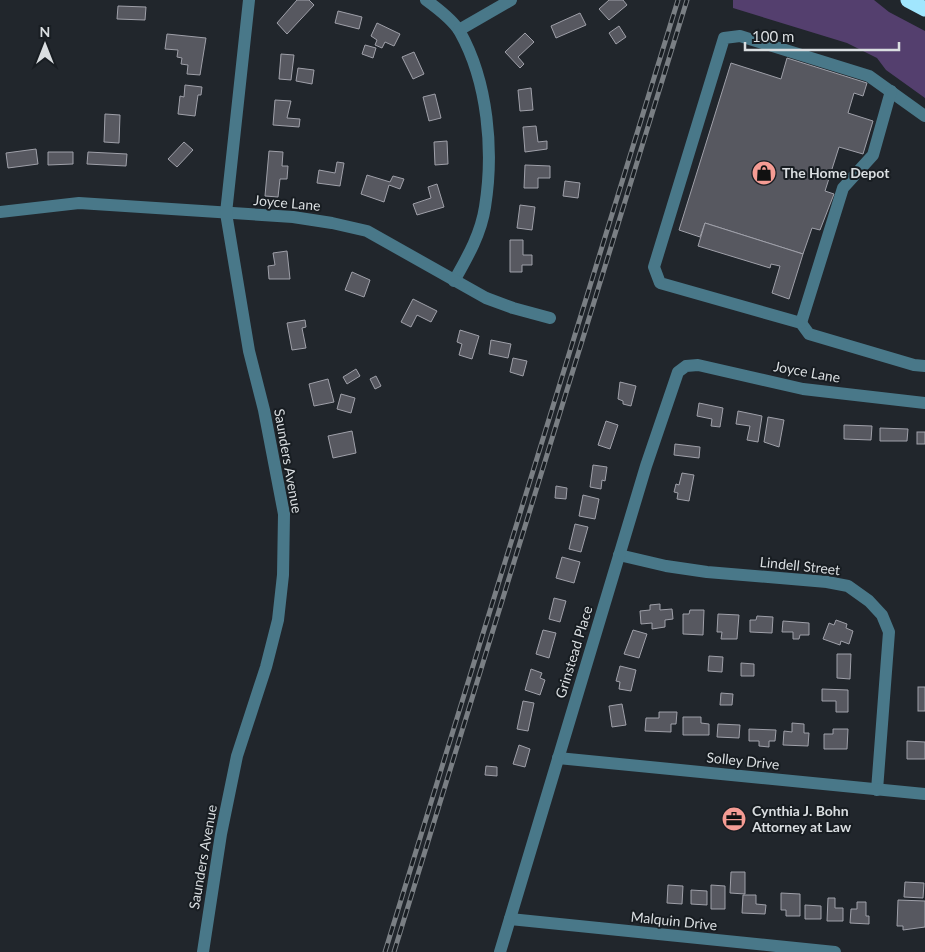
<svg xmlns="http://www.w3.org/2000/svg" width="925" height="952" viewBox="0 0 925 952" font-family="Lato,sans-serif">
  <rect width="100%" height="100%" fill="#21262c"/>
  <path fill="#543f6e" d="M733,0h141l15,12 36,19v67l-39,-28 -9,-12 -30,-15 -114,-35z"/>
  <g fill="#575860" stroke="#9fa0a9">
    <path d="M297,0h12l5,5 -27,29 -10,-11z"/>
    <path d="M609,0h14l4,5 -18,15 -10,-11z"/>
    <path d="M118,6l28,1 -1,13 -28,-1z"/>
    <path d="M338,11l24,6 -3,12 -24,-6z"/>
    <path d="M580,13l6,12 -30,13 -5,-12z"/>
    <path d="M377,23l23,11 -6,12 -9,-4 -3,6 -7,-3 2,-5 -6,-4z"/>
    <path d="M619,26l7,11 -10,7 -7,-11z"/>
    <path d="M525,33l9,9 -16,15 6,7 -4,4 -15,-16z"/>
    <path d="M167,34l39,4 -6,37 -13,-1 1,-9 -7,-1 1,-6 -5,-1 1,-7 -13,-1z"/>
    <path d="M365,45l11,3 -3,10 -11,-4z"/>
    <path d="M414,52l10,22 -11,5 -11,-22z"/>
    <path d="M281,54l13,1 -3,25 -12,-1z"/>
    <path d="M787,58l80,25 -4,13 -9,-3 -6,20 25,8 -10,33 -24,-7 -14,44 9,3 -14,36 -8,-2 -9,26 -98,-31 -5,14 -21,-7 52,-167 50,16z"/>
    <path d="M298,68l16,2 -2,14 -16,-3z"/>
    <path d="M185,85l17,2 -1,8h-3l-3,21 -17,-2 2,-18 4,1z"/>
    <path d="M531,88l2,22 -13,1 -2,-21z"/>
    <path d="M435,94l6,24 -12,3 -6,-24z"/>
    <path d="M275,100l16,1 -4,17 13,1 -1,8 -26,-2z"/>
    <path d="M105,114l15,1 -1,28 -15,-1z"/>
    <path d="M536,126l2,16 9,-1v8l-22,3 -2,-25z"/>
    <path d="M447,141l1,23 -13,1 -1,-23z"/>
    <path d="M184,142l9,8 -16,17 -9,-8z"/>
    <path d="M36,149l2,15 -30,4 -2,-15z"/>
    <path d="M269,151l14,1 -1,14h6l-1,13h-7l-2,18 -13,-1z"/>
    <path d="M48,152h25v12l-25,1z"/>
    <path d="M88,152l39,2 -1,12 -39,-2z"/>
    <path d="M337,162l7,1 -4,23 -23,-3 2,-13 16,3z"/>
    <path d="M525,165l25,1v12h-12v10h-14z"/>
    <path d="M367,175l23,7 3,-6 11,3 -4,10 -11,-4 -5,17 -23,-8z"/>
    <path d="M565,181l15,2 -2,15 -15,-2z"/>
    <path d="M437,184l7,23 -27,8 -4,-11 18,-6 -3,-11z"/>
    <path d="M520,205l15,2 -3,23 -15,-2z"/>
    <path d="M705,223l98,31 -14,45 -17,-6 8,-27 -9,-2 -1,4 -72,-22z"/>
    <path d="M510,240h13v15h9v10h-10v7h-12z"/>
    <path d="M287,251l3,28h-21l-1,-13 7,-1 -2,-12z"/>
    <path d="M352,272l18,8 -6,17 -19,-7z"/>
    <path d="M413,299l24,12 -6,11 -14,-7 -6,12 -10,-5z"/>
    <path d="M305,320l1,7 -4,1 4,20 -14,2 -5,-27z"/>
    <path d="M460,330l19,6 -7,23 -13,-4 3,-11 -5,-2z"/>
    <path d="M491,340l20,4 -3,14 -19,-4z"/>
    <path d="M513,358l14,3 -4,15 -13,-4z"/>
    <path d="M356,369l4,7 -13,8 -4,-7z"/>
    <path d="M376,376l5,10 -6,3 -5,-10z"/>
    <path d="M328,379l6,23 -20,4 -5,-22z"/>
    <path d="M620,382l16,4 -5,20 -8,-2v-3l-5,-2z"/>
    <path d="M341,394l14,4 -4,15 -14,-4z"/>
    <path d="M699,403l24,5 -3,19 -9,-1 1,-7 -15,-3z"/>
    <path d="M738,411l24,5 -4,26 -11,-2 3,-14 -14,-2z"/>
    <path d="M768,417l16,3 -5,27 -15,-5z"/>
    <path d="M606,421l12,4 -8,24 -12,-4z"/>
    <path d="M844,425l28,1 -1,14 -27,-1z"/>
    <path d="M880,428l28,1 -1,12h-27z"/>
    <path d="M352,431l4,22 -23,5 -5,-22z"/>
    <rect x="917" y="432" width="8" height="12"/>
    <path d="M675,444l25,3 -1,11 -25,-3z"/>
    <path d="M593,465l14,2 -2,14 -3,-1 -1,9 -11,-2z"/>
    <path d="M682,473l12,2 -5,26 -12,-2 1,-6 -4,-1 2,-8 3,1z"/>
    <path d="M556,486l11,2 -1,11 -11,-1z"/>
    <path d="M583,495l16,4 -4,20 -16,-3z"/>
    <path d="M575,524l13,3 -7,25 -12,-3z"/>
    <path d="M562,557l18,5 -6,21 -18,-5z"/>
    <path d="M554,598l12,3 -6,21 -11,-3z"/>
    <path d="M660,604v6l12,-1 1,10 -8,1v7l-13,2v-6l-11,1 -1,-13 10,-1v-5z"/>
    <path d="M690,610h14l-1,25 -20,-1v-20h6z"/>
    <path d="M718,614l21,1 -2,24h-16l1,-7h-5z"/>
    <path d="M757,616l16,1 -1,16 -22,-1v-12h6z"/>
    <path d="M836,620l11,4 -1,4 7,3 -4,13 -8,-3 -1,4 -17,-6 6,-16 5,2z"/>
    <path d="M783,621l26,2v12h-9l-1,4h-6v-7h-11z"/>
    <path d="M543,630l13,3 -7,25 -13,-4z"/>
    <path d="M633,630l14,4 -8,24 -15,-4z"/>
    <path d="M837,654h14l-1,25 -13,-1z"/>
    <path d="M709,656l14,1 -1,15 -14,-1z"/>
    <path d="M741,663l13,1v12h-13z"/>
    <path d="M620,666l16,4 -5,21 -12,-2 1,-7 -4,-1z"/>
    <path d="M531,669l11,4 -2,5 5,2 -5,15 -15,-5z"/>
    <rect x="918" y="687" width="7" height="24"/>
    <path d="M822,689l26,1v22h-12v-11h-14z"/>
    <path d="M721,693l12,1 -1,11h-12z"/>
    <path d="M523,701l11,2 -6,28 -11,-2z"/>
    <path d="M622,704l4,21 -14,2 -3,-21z"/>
    <path d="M659,712h18l-1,12h-5v8l-26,-1 1,-13h13z"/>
    <path d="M683,717h18v6l8,1v11h-26z"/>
    <path d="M792,723l12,1v9h5l-1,13 -25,-1 1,-14 8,1z"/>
    <path d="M718,724l22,1 -1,13 -22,-1z"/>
    <path d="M749,729l27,1 -1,11h-6v6l-10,-1v-5h-10z"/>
    <path d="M833,729h15l-1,20h-23v-15h9z"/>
    <path d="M907,741l18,1v17h-18z"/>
    <path d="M519,745l11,4 -5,18 -12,-3z"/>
    <path d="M486,766l11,1v9l-12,-1z"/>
    <path d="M731,872h14v22l-15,-1z"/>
    <path d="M905,882l19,1 -1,15 -19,-1z"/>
    <path d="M668,885l15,1 -1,18 -15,-1z"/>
    <path d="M711,885l14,1v23h-14z"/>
    <path d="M691,890l16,1v14l-16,-1z"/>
    <path d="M781,893l19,1v22h-14v-6h-5z"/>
    <path d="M743,895h13v9l10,1 -1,9 -23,-1z"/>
    <path d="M828,898h7v10h8v13h-16z"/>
    <path d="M898,900l27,1v26l-22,3v-4h-6z"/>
    <path d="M857,902h9v14h3v8l-19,-1 1,-14h6z"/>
    <path d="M805,905l16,1v13h-16z"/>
  </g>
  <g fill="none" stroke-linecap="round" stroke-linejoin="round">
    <g stroke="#497889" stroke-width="12">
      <path d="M426,0c11,8 27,20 34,32 28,50 34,119 25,175 -4,27 -18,51 -31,74"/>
      <path d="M459,30l52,-30"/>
      <path d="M925,116l-56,-40 -129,-40 -16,2 -70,229 6,16 141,40 8,11 105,31 11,1"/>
      <path d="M0,212l79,-9 214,14 39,6 35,8 119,67 27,10 37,10"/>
      <path d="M801,323l42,-135 30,-33 18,-64"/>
      <path d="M619,555l47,11 41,6 120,10 21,4 21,15 13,14 7,17 -12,158"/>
      <path d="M558,758l367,36"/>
      <path d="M510,919l325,33"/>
      <path d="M203,952l18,-118 16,-78 29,-89 12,-47 5,-45 1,-61 -20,-104 -15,-59 -23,-138 23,-213"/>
      <path d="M500,952l146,-486 32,-94 8,-6 12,-1 105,24 122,14"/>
    </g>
    <path stroke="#a1e6fe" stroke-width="15" d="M908,0l17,9"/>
    <defs>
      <g id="rail">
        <path d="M385,952l293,-952"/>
        <path d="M394,952l293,-952"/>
      </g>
    </defs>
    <use href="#rail" stroke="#7a7f84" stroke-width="5"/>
    <use href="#rail" stroke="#181d22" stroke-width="3" stroke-dasharray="9" stroke-linecap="butt"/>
  </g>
  <defs>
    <symbol id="shop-disc" viewBox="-11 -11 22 22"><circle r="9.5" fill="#f59c94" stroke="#181d22"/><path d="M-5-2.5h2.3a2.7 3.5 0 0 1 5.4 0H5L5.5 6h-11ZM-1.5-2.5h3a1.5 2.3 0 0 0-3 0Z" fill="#111"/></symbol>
    <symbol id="office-disc" viewBox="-11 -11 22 22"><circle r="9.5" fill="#f59c94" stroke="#181d22"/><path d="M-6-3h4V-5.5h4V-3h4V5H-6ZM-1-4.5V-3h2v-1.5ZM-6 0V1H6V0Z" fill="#111"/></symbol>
  </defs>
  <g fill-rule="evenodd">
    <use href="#shop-disc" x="750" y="159" width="28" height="28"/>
    <use href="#office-disc" x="720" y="805" width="28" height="28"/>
  </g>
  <g text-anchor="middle" stroke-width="4" stroke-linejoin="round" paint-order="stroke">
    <g font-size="14" font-weight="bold" fill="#dadee1" stroke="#181d22" text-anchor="start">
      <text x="782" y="178">The Home Depot</text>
      <text x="752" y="816">Cynthia J. Bohn<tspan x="752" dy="16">Attorney at Law</tspan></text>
    </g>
    <g font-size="14" fill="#dadee1" stroke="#181d22">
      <text transform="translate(287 203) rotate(5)" y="5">Joyce Lane</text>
      <text transform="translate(807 372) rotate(10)" y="5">Joyce Lane</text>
      <text transform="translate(288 461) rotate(80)" y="5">Saunders Avenue</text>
      <text transform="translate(800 566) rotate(6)" y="5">Lindell Street</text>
      <text transform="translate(574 652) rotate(-73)" y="5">Grinstead Place</text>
      <text transform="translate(743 761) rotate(6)" y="5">Solley Drive</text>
      <text transform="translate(203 857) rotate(-80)" y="5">Saunders Avenue</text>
      <text transform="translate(674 921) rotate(6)" y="5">Malquin Drive</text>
    </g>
  </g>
  <g transform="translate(45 45)" stroke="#181d22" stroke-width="4" paint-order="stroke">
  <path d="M0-4L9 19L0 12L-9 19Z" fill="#dadee1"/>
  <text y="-8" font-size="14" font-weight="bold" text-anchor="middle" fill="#dadee1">N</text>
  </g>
  <path d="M745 42v8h154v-8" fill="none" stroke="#dadee1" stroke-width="2.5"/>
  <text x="752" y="42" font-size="15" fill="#dadee1" stroke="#181d22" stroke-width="4" paint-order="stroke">100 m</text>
</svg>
